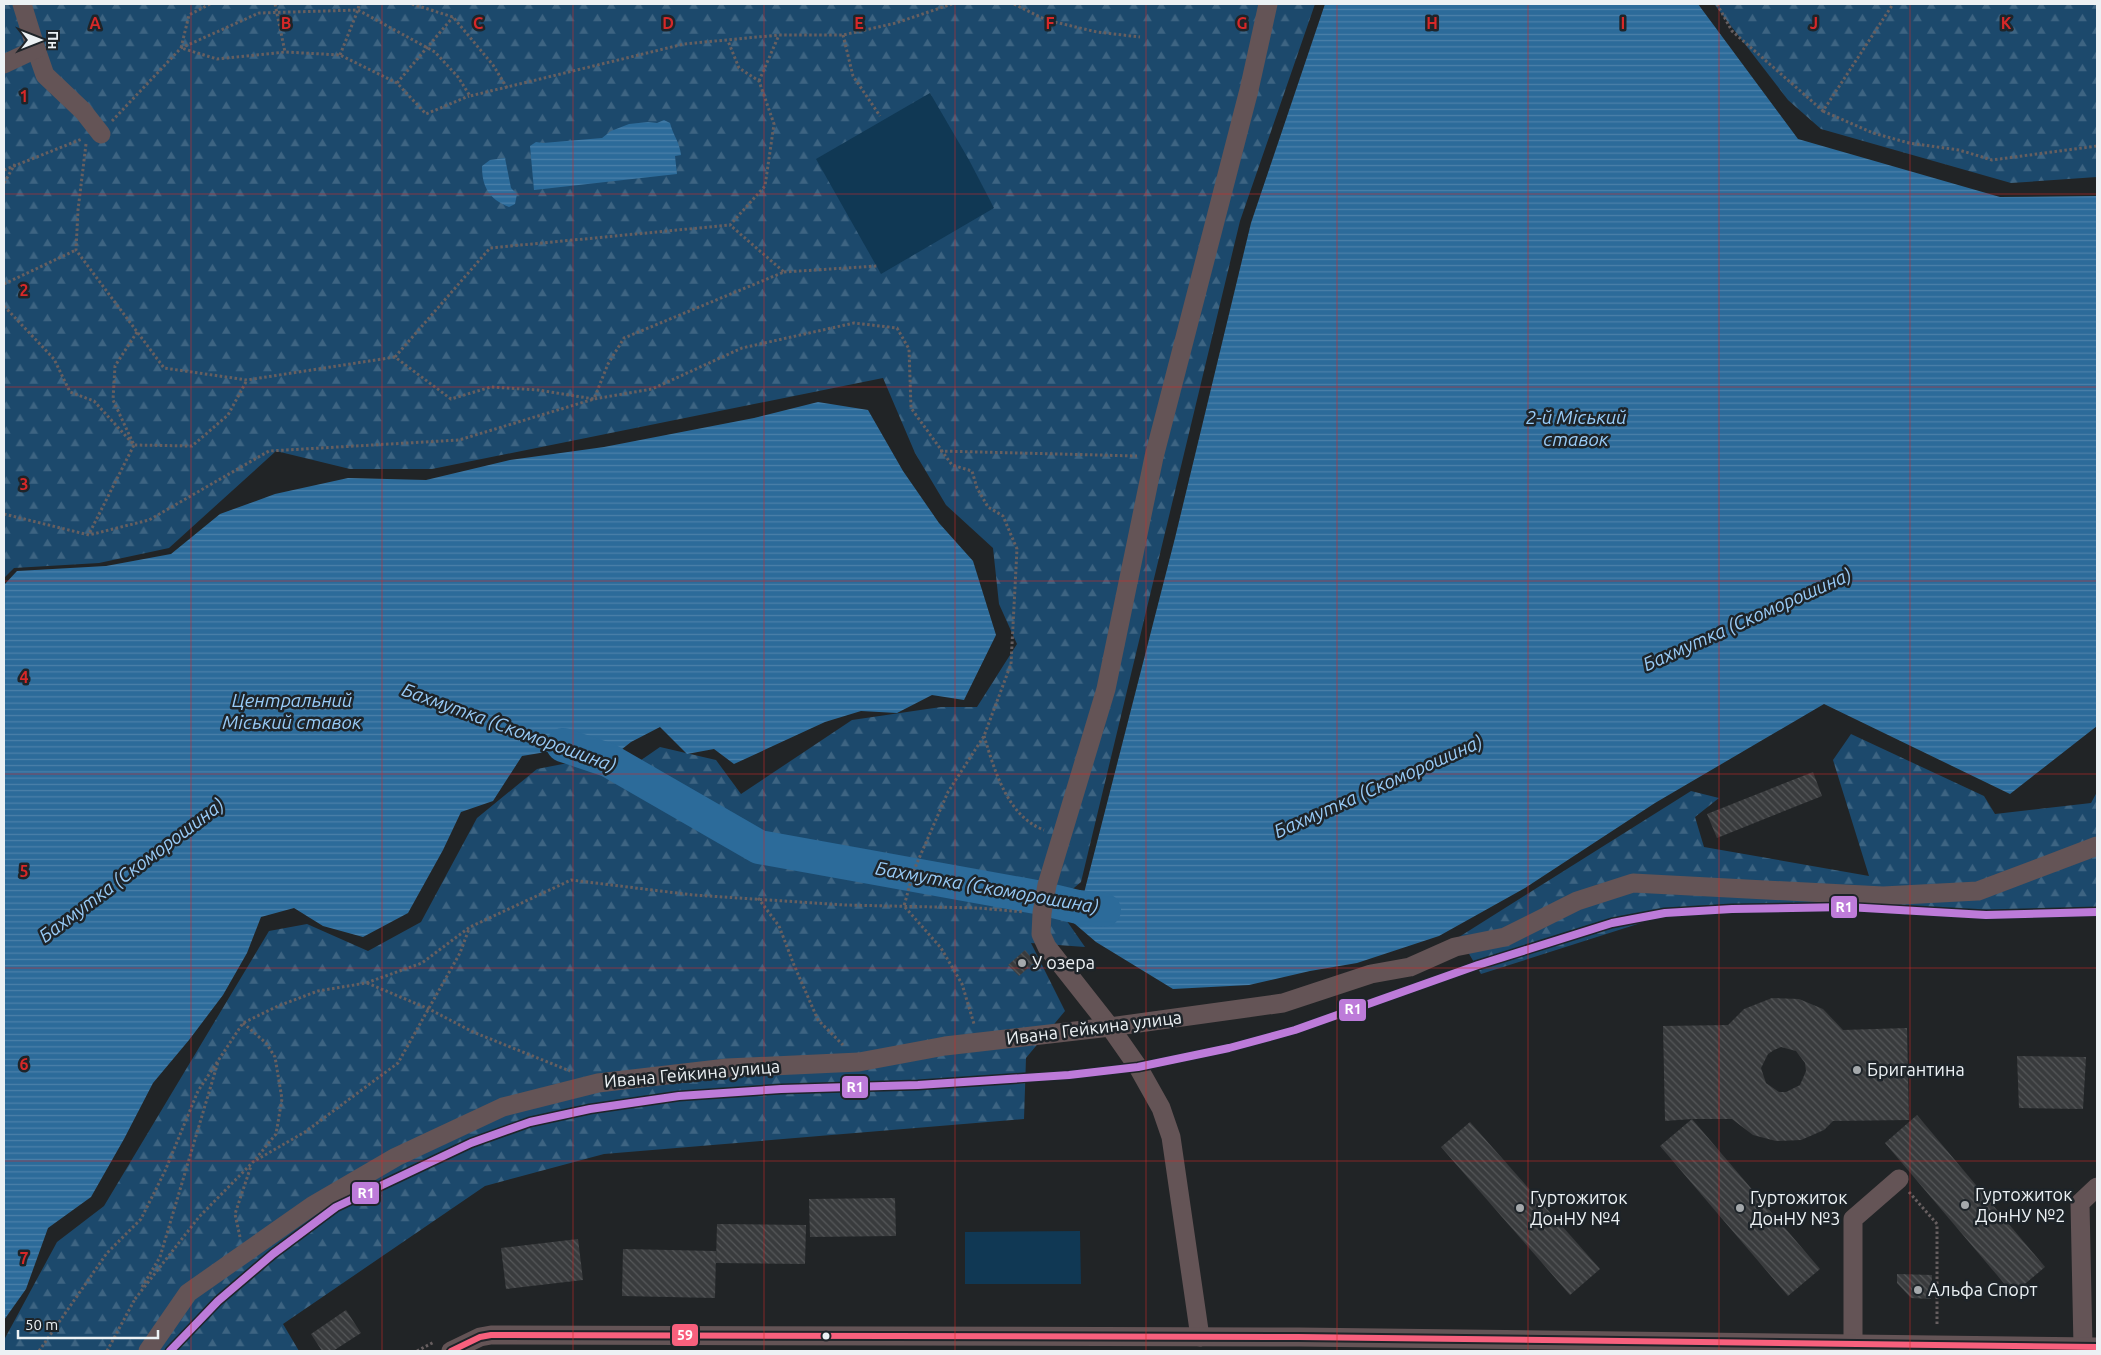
<svg xmlns="http://www.w3.org/2000/svg" width="2101" height="1355" viewBox="0 0 2101 1355" font-family="Ubuntu,sans-serif">
  <defs>
    <pattern id="forest-firs" width="22" height="20" patternUnits="userSpaceOnUse" patternTransform="scale(1.25)"><rect width="22" height="20" fill="#1c496c"/><path d="M5 1l3.5 6h-7zM16 11l3.5 6h-7z" fill="#3d6482"/></pattern>
    <pattern id="water-rules" width="6" height="5" patternUnits="userSpaceOnUse" patternTransform="scale(1.25)"><rect width="6" height="5" fill="#2c6b9a"/><path d="M0 2.5h6" fill="none" stroke="#4b81a9"/></pattern>
    <pattern id="building-back-hatch" width="6" height="6" patternUnits="userSpaceOnUse" patternTransform="scale(1.25)"><rect width="6" height="6" fill="#393b3d"/><path d="M-1 5l2 2M0 0l6 6M5-1l2 2" fill="none" stroke="#56585a"/></pattern>
  </defs>
  <rect width="100%" height="100%" fill="#212426"/>
  <g fill="url(#forest-firs)">
    <path d="M4,4h1311l-75,217 -159,661 -26,22 30,43 -54,-4 34,68 -39,47 -2,61 -420,35 -119,32 -202,138 16,27h-295v-11l53,-98 47,-36 165,-275 38,-7 61,27 53,-29 56,-104 60,-49 31,-6 50,13 42,-29 56,13 25,34 111,-74 89,-13h36l40,-63 -18,-40 -6,-56 -47,-43 -31,-52 -32,-75 -451,91h-82l-74,-18 -107,97 -70,15 -85,5 -10,10z"/>
    <path d="M1714,4h383v173l-86,6 -190,-54 -33,-29z"/>
    <path d="M1851,734l133,62 11,18 96,-11 6,-11v124l-183,-5 -245,3 -188,60 -22,-37 232,-146 28,7 -24,19 9,30 165,29 -36,-116z"/>
  </g>
  <g fill="#103854">
    <path d="M930,93l39,67 25,48 -113,66 -65,-115z"/>
    <path d="M1080,1231l1,53h-116v-52z"/>
  </g>
  <g fill="url(#water-rules)">
    <path d="M1325,4h373l100,135 202,58 97,-1v530l-87,68 -186,-90 -169,99 -130,85 -86,48 -82,27 -47,8 -61,14 -76,4 -77,-47 -35,-30 -1,-10 7,-5 17,-4 91,-355 76,-315z"/>
    <path d="M664,120l6,3c3,12 10,20 11,32l-6,1 2,18 -143,16 -4,-44 6,-4 7,1 59,-5 9,-7 18,-7 19,-2 9,1z"/>
    <path d="M505,158l6,30 6,6 -2,10 -6,3c-20,-8 -27,-20 -27,-41l8,-6z"/>
    <path d="M818,402l50,8 35,61 36,52 34,38 23,74 -32,65 -32,-5 -35,18 -36,-2 -36,11 -91,42 -20,-15 -27,5 -27,-27 -29,15 -29,23 -38,-16 -42,7 -29,45 -32,11 -18,38 -35,63 -45,24 -40,-11 -29,-18 -33,9 -14,36 -24,42 -34,45 -36,43 -29,56 -33,58 -43,31 -22,61 -22,31v-735l13,-14 89,-5 65,-12 49,-40 55,-20 73,-16 78,2 84,-20 94,-13 150,-29z"/>
  </g>
  <g fill="none" stroke-linecap="round" stroke-linejoin="round">
    <path stroke="#2c6b9a" stroke-width="34" d="M563,745l45,15 151,87 277,50 42,10 26,3"/>
  </g>
  <g fill="url(#building-back-hatch)" fill-rule="evenodd">
    <path d="M1813,772l9,24 -105,42 -10,-24z"/>
    <path d="M1025,950l10,12 -16,14 -11,-11z"/>
    <path d="M1772,998l27,1 24,10 20,21 64,-2 2,92 -76,1 -9,9 -23,10 -25,1 -23,-6 -21,-16h-40l128,150 -32,27 -128,-150 32,-27 -27,2 -2,-95 65,-1 16,-16zM1781,1047l15,4 9,12 1,8 -6,14 -14,7h-7l-13,-9 -5,-15 7,-14 6,-4z"/>
    <path d="M2017,1056l69,1 -3,52 -64,-1z"/>
    <path d="M1917,1115l128,152 -32,27 -128,-151z"/>
    <path d="M1470,1122l130,147 -30,26 -129,-148z"/>
    <path d="M895,1198l1,38 -86,1 -1,-38z"/>
    <path d="M717,1224l89,1 -1,39 -89,-1z"/>
    <path d="M578,1239l5,41 -77,9 -5,-41z"/>
    <path d="M623,1249l93,2 -1,47 -93,-2z"/>
    <path d="M1897,1274l35,1 -1,24 -20,-1 -14,-15z"/>
    <path d="M346,1310l15,23 -28,18h-11l-11,-17z"/>
  </g>
  <g fill="none" stroke-linecap="round" stroke-linejoin="round">
    <g stroke="#675f60" stroke-width="3" stroke-dasharray="2.5 2.5" stroke-linecap="butt">
      <path d="M210,4l-21,11 -8,33 36,11 68,-7 55,3 57,28 29,31 43,-18"/>
      <path d="M275,4l10,48"/>
      <path d="M412,4l41,13 40,48 14,23"/>
      <path d="M1014,4l32,16 51,12 43,5"/>
      <path d="M1717,4l15,27 91,80 70,-107"/>
      <path d="M843,35l10,41 27,40"/>
      <path d="M340,55l18,-45 1,-6"/>
      <path d="M759,81l20,-46"/>
      <path d="M397,83l56,-66"/>
      <path d="M1823,111l50,22 36,10 50,7 33,10 105,-14"/>
      <path d="M112,121l69,-73 78,-35 99,-3 77,42 23,25 12,19 214,-52 95,-9h64l53,-12 56,-19"/>
      <path d="M86,144l-8,66 -2,40 88,118 83,12 148,-23 56,42 40,-12 47,3 56,9 14,-35 16,-26 160,-66 -54,-47"/>
      <path d="M4,170l78,-31"/>
      <path d="M4,183l11,-19"/>
      <path d="M784,272l93,-6"/>
      <path d="M4,284l72,-34"/>
      <path d="M4,306l50,53 16,33 24,9 40,44 -45,89"/>
      <path d="M137,332l-22,34 -2,34 21,45 58,1 36,-31 19,-35"/>
      <path d="M395,357l95,-109 240,-23 35,-39 9,-62 -15,-43 -20,-13 -11,-27"/>
      <path d="M940,451l197,5"/>
      <path d="M4,514l85,21 60,-15 120,-69 190,-11 135,-41 58,-10 90,-41 112,-25 43,5 12,21 2,59 41,57 20,6 5,17 11,19 15,9 14,33 -6,115 -27,72 -36,56 -34,78 -10,36 37,42 21,36 12,40"/>
      <path d="M984,736c11,35 23,80 60,94"/>
      <path d="M758,898l21,28 15,39 24,55 25,25"/>
      <path d="M367,983l62,26 44,23 97,39"/>
      <path d="M243,1023l23,20 9,14 7,42 -6,35 -22,27"/>
      <path d="M1909,1192l28,32v102"/>
      <path d="M240,1237l-5,-23 16,-48"/>
      <path d="M142,1287l18,-30 58,-195"/>
      <path d="M135,1299l64,-82 54,-55 52,-30 93,-69 62,-110 9,-24"/>
      <path d="M39,1351l68,-98 34,-34 24,-48 33,-80 45,-68 35,-17 40,-15 48,-8 56,-20 48,-36 101,-47 122,15 152,10 133,3 46,4"/>
      <path d="M107,1351l28,-52"/>
      <path d="M417,1351l17,-9"/>
    </g>
    <g stroke="#645456" stroke-width="19">
      <path d="M36,49l9,26 38,36 18,23"/>
      <path d="M4,64l32,-15 -14,-45"/>
      <path d="M1200,1337l-29,-200 -10,-29 -23,-41 -28,-40 -63,-80 -6,-13 1,-21 5,-28 59,-196 48,-232 95,-367 19,-86"/>
      <path d="M1853,1345v-126l46,-40"/>
      <path d="M2083,1347l-3,-144 17,-16"/>
      <path d="M148,1351l40,-58 124,-87 84,-49 107,-50 95,-24 129,-15 132,-6 86,-16 165,-19 173,-24 88,-29 39,-7 45,-20 50,-10 72,-36 56,-18 250,13 95,-5 119,-45"/>
      <path d="M451,1351l29,-14 11,-2 808,2 798,10"/>
    </g>
    <defs>
      <path id="bus-1" d="M451,1351l29,-14 11,-2 808,2 798,10"/>
    </defs>
    <use href="#bus-1" stroke="#1e2429" stroke-width="10"/>
    <use href="#bus-1" stroke="#f8607d" stroke-width="6"/>
    <defs>
      <path id="rail-1" d="M170,1351l48,-50 55,-47 63,-47 135,-64 59,-21 60,-13 89,-13 102,-7 137,-4 151,-10 69,-8 91,-19 66,-18 183,-65 134,-42 53,-10 67,-4 115,-2 139,8 111,-3"/>
    </defs>
    <use href="#rail-1" stroke="#1e2429" stroke-width="11"/>
    <use href="#rail-1" stroke="#bd7bd9" stroke-width="8"/>
  </g>
  <path fill="none" stroke="#d62828" stroke-width="1" stroke-opacity="0.55" d="M191,4v1347M382,4v1347M573,4v1347M764,4v1347M955,4v1347M1146,4v1347M1337,4v1347M1528,4v1347M1719,4v1347M1910,4v1347M4,194h2093M4,387h2093M4,581h2093M4,774h2093M4,968h2093M4,1161h2093"/>
  <g fill="#a5a9ac" stroke="#1e2429" stroke-width="2">
    <circle cx="1022" cy="963" r="5"/>
    <circle cx="1857" cy="1070" r="5"/>
    <circle cx="1965" cy="1205" r="5"/>
    <circle cx="1520" cy="1208" r="5"/>
    <circle cx="1740" cy="1208" r="5"/>
    <circle cx="1918" cy="1290" r="5"/>
  </g>
  <circle fill="#ecf1f4" stroke="#1e2429" stroke-width="2" cx="826" cy="1336" r="4.5"/>
  <g text-anchor="middle" stroke-width="5" stroke-linejoin="round" paint-order="stroke">
    <g font-size="18" fill="#ecf1f4" stroke="#1e2429" text-anchor="start">
      <text x="1032" y="969">У озера</text>
      <text x="1867" y="1076">Бригантина</text>
      <text x="1975" y="1201">Гуртожиток<tspan x="1975" dy="21">ДонНУ №2</tspan></text>
      <text x="1530" y="1204">Гуртожиток<tspan x="1530" dy="21">ДонНУ №4</tspan></text>
      <text x="1750" y="1204">Гуртожиток<tspan x="1750" dy="21">ДонНУ №3</tspan></text>
      <text x="1928" y="1296">Альфа Спорт</text>
    </g>
    <g font-size="18" fill="#ecf1f4" stroke="#1e2429">
      <text transform="translate(1094 1028) rotate(-7)" y="6">Ивана Гейкина улица</text>
      <text transform="translate(692 1074) rotate(-5)" y="6">Ивана Гейкина улица</text>
    </g>
    <g font-size="19" font-style="italic" fill="#98cbf7" stroke="#1e2429">
      <text x="1576" y="424">2-й Міський<tspan x="1576" dy="22">ставок</tspan></text>
      <text transform="translate(1747 619) rotate(-24)" y="7">Бахмутка (Скоморошина)</text>
      <text x="292" y="707">Центральний<tspan x="292" dy="22">Міський ставок</tspan></text>
      <text transform="translate(509 727) rotate(20)" y="7">Бахмутка (Скоморошина)</text>
      <text transform="translate(1378 786) rotate(-24)" y="7">Бахмутка (Скоморошина)</text>
      <text transform="translate(131 870) rotate(-37)" y="7">Бахмутка (Скоморошина)</text>
      <text transform="translate(987 887) rotate(10)" y="7">Бахмутка (Скоморошина)</text>
    </g>
  </g>
  <g font-size="16" text-anchor="middle" font-weight="bold" fill="#d62828" stroke="#1e2429" stroke-width="5" stroke-linejoin="round" paint-order="stroke">
    <text x="95" y="29">A</text>
    <text x="286" y="29">B</text>
    <text x="478" y="29">C</text>
    <text x="668" y="29">D</text>
    <text x="859" y="29">E</text>
    <text x="1050" y="29">F</text>
    <text x="1242" y="29">G</text>
    <text x="1432" y="29">H</text>
    <text x="1623" y="29">I</text>
    <text x="1814" y="29">J</text>
    <text x="2006" y="29">K</text>
    <text x="24" y="102">1</text>
    <text x="24" y="296">2</text>
    <text x="24" y="490">3</text>
    <text x="24" y="683">4</text>
    <text x="24" y="877">5</text>
    <text x="24" y="1070">6</text>
    <text x="24" y="1264">7</text>
  </g>
  <g stroke="#1e2429" stroke-width="2">
    <rect x="1830" y="895" width="28" height="24" rx="5" fill="#bd7bd9"/>
    <rect x="1338" y="998" width="29" height="24" rx="5" fill="#bd7bd9"/>
    <rect x="841" y="1075" width="28" height="24" rx="5" fill="#bd7bd9"/>
    <rect x="351" y="1181" width="29" height="24" rx="5" fill="#bd7bd9"/>
    <rect x="671" y="1323" width="28" height="24" rx="5" fill="#f8607d"/>
  </g>
  <g font-size="14" text-anchor="middle" font-weight="bold" fill="#fff">
    <text x="1844" y="912">R1</text>
    <text x="1353" y="1014">R1</text>
    <text x="855" y="1092">R1</text>
    <text x="366" y="1198">R1</text>
    <text x="685" y="1340">59</text>
  </g>
  <rect width="2101" height="1355" fill="none" stroke="#ecf1f4" stroke-width="10"/>
  <g transform="translate(40 40) rotate(90)" stroke="#1e2429" stroke-width="4" paint-order="stroke">
  <path d="M0-4L9 19L0 12L-9 19Z" fill="#ecf1f4"/>
  <text y="-8" font-size="14" font-weight="bold" text-anchor="middle" fill="#ecf1f4">Пн</text>
  </g>
  <path d="M18 1330v8h140v-8" fill="none" stroke="#ecf1f4" stroke-width="2.5"/>
  <text x="25" y="1330" font-size="15" fill="#ecf1f4" stroke="#1e2429" stroke-width="4" paint-order="stroke">50 m</text>
</svg>
